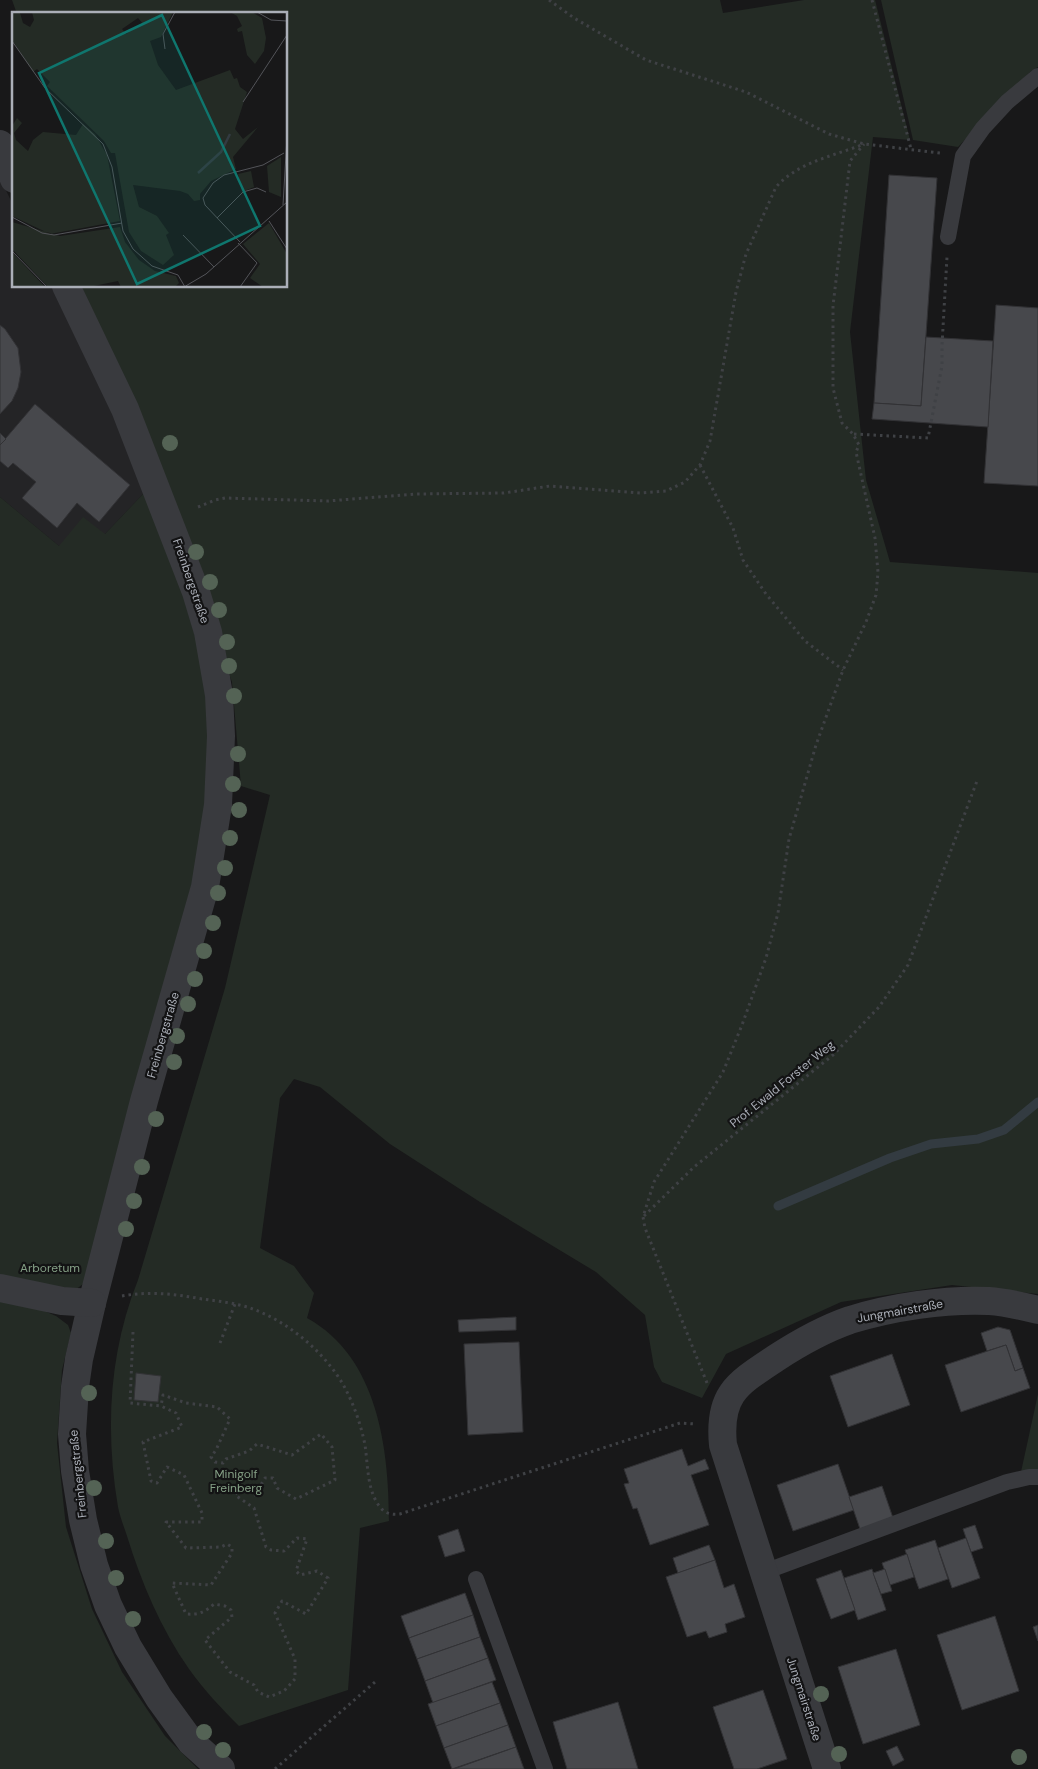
<svg xmlns="http://www.w3.org/2000/svg" width="1038" height="1769" viewBox="0 0 1038 1769" font-family="'DM Sans',sans-serif">
  <rect width="100%" height="100%" fill="#181819"/>
  <path fill="#242426" d="M0,178l14,29v79h38l60,125 32,82 -39,41 -46,12 -59,-49z"/>
  <g fill="#242b25">
    <path d="M12,0h708l3,13 81,-13h71l35,140 -37,-3 -23,195 16,148 24,82 148,11v721l-86,-9 -111,17 -115,52 -24,44 -40,-16 -8,-15 -9,-52 -49,-43 -116,-70 -90,-58 -70,-57 -26,-8 -14,19 -20,150 34,18 20,27 -7,25c71,39 82,131 82,203l-29,7 -12,162 -109,36c-18,-18 -35,-36 -50,-57 -28,-40 -48,-87 -62,-133 -3,-9 -7,-19 -9,-29 -13,-76 -9,-155 20,-227l87,-292 45,-193 -29,-9 -9,-104 -38,-106 -118,-290h210v-272h-269z"/>
    <path d="M881,0h157v67l-8,5 -72,75 -45,-7z"/>
    <path d="M144,493l30,71 32,109 2,55v57l-13,89 -112,410 -8,6 -75,-7v-786l59,49 24,-29 22,17z"/>
    <path d="M0,1301l42,9 14,6 12,9 3,8 -9,37 -5,73 9,84 26,82 30,63 43,64 33,33h-198z"/>
    <path d="M1038,1394v77l-17,1z"/>
  </g>
  <g fill="none" stroke-linecap="round" stroke-linejoin="round">
    <path stroke="#333b41" stroke-width="9" d="M778,1206l112,-48 41,-14 47,-5 26,-9 34,-28"/>
  </g>
  <g fill="#47484c" stroke="#323235">
    <path d="M889,175l48,3 -16,228 -47,-3z"/>
    <path d="M996,305l42,3v178l-54,-3z"/>
    <path d="M0,325l5,4 13,19 3,24 -3,16 -6,13 -12,13z"/>
    <path d="M926,337l67,4 -5,86 -116,-8 2,-16 47,3z"/>
    <path d="M35,404l95,81 -31,37 -22,-19 -20,25 -35,-30 14,-16 -23,-19 -5,5 -8,-7v-16z"/>
    <path d="M0,433l6,6 -6,6z"/>
    <path d="M516,1317v13l-57,2 -1,-12z"/>
    <path d="M998,1327l12,3 13,38 -8,3 -9,-26 -19,6 -6,-18z"/>
    <path d="M519,1342l4,90 -55,3 -4,-91z"/>
    <path d="M1006,1345l9,26 8,-3 7,20 -69,24 -16,-47z"/>
    <path d="M892,1354l18,51 -62,22 -18,-51z"/>
    <path d="M136,1373l25,3 -3,26 -24,-2z"/>
    <path d="M682,1449l6,17 17,-7 4,10 -18,6 18,50 -59,20 -13,-37 -4,1 -9,-25 5,-1 -5,-14z"/>
    <path d="M838,1464l16,46 -61,21 -16,-46z"/>
    <path d="M882,1486l11,32 -33,11 -11,-32z"/>
    <path d="M975,1525l8,23 -12,4 -8,-23z"/>
    <path d="M458,1529l7,22 -20,6 -7,-21z"/>
    <path d="M966,1538l14,40 -28,10 -14,-40z"/>
    <path d="M935,1540l13,39 -29,10 -14,-39z"/>
    <path d="M709,1545l6,15 -37,13 -5,-15z"/>
    <path d="M907,1554l7,23 -24,8 -8,-22z"/>
    <path d="M715,1560l9,28 10,-4 11,33 -20,7 2,8 -18,6 -3,-7 -19,6 -21,-60z"/>
    <path d="M872,1569l14,41 -28,10 -14,-42z"/>
    <path d="M885,1569l7,22 -11,3 -8,-21z"/>
    <path d="M841,1570l14,40 -24,9 -15,-40z"/>
    <path d="M465,1593l8,22 -64,23 -8,-22z"/>
    <path d="M473,1615l7,22 -63,22 -8,-21z"/>
    <path d="M995,1616l24,75 -57,19 -25,-75z"/>
    <path d="M1038,1625v16l-5,-14z"/>
    <path d="M480,1637l8,21 -63,23 -8,-22z"/>
    <path d="M896,1649l24,76 -57,19 -25,-77z"/>
    <path d="M488,1658l8,22 -63,23 -8,-22z"/>
    <path d="M492,1682l8,21 -64,23 -8,-22z"/>
    <path d="M763,1690l24,69 -30,10h-23l-21,-62z"/>
    <path d="M618,1702l20,67h-71l-14,-47z"/>
    <path d="M500,1703l8,22 -64,23 -8,-22z"/>
    <path d="M508,1725l8,22 -64,22 -8,-21z"/>
    <path d="M897,1746l7,14 -11,6 -7,-15z"/>
    <path d="M516,1747l8,22h-70z"/>
  </g>
  <g fill="none" stroke-linecap="round" stroke-linejoin="round">
    <g stroke="#3f4145" stroke-width="3" stroke-dasharray="2.5 4" stroke-linecap="butt">
      <path d="M549,0l25,18 72,42 100,32 83,42 35,10 76,9"/>
      <path d="M872,0l39,149"/>
      <path d="M854,434l74,4 14,-72v-21l5,-88"/>
      <path d="M700,465l33,63 10,32 23,34 39,47 38,29"/>
      <path d="M198,507l17,-7 10,-2 103,3 88,-7 88,-1 46,-7 90,7 26,-2 19,-9 15,-17 10,-24 26,-149 10,-38 30,-67c22,-25 58,-31 88,-43"/>
      <path d="M644,1216l50,-49 139,-112 46,-48 29,-42 69,-184"/>
      <path d="M122,1296c27,-5 53,-2 80,3 16,2 33,4 48,9 38,13 76,45 95,80 9,17 16,37 20,57 3,20 2,46 15,62 5,7 13,8 20,7l280,-91 15,1"/>
      <path d="M133,1332l-3,71 31,3 15,7 6,14 -39,15 8,39 6,2 10,-16 17,8 18,38v9h-36l20,26 35,-1 6,-3 5,3v6l-21,32 -39,-2 14,31c13,1 19,-2 28,-10l11,2 6,4 1,7 -27,23 25,32 24,13 4,7 11,5 15,-6 11,-12v-20l-20,-46 7,-12 24,13 22,-36 -11,-7 -17,4 -4,-4 11,-32 -10,-1 -13,13 -13,-1 -5,-3 -12,-39 -19,-13 6,-9 14,9 10,-17h8l4,10 19,11 39,-19 -3,-33 -11,-13 -29,21 -35,-11 -8,7 -23,8 -3,4 -8,-1 -4,-5 5,-7 14,-31 -13,-12 -31,-4 -23,-8 -2,11"/>
      <path d="M220,1343l15,-39"/>
      <path d="M707,1383l-62,-155 -2,-11 11,-35 69,-110 19,-47 24,-67 12,-45 11,-74 27,-94 27,-75 23,-48 10,-27 2,-23 -3,-34 -19,-86 3,-7 -6,-11 -11,-11 -9,-35v-82l17,-145 14,-17"/>
      <path d="M275,1769l100,-87"/>
    </g>
    <g stroke="#393a3e" stroke-width="16">
      <path d="M948,237l15,-81 20,-28 24,-26 31,-26"/>
      <path d="M764,1572l243,-90 22,-5h9"/>
      <path d="M476,1579l69,190"/>
    </g>
    <g stroke="#393a3e" stroke-width="28">
      <path d="M0,144l14,35"/>
      <path d="M66,286l59,123 71,183 12,40 11,63 2,41 -3,69 -13,82 -61,214 -52,202 -13,56 -4,28 -3,47 3,37 8,49 11,45 14,40 20,42 31,51 32,44 30,27"/>
      <path d="M0,1288l62,13 30,2"/>
      <path d="M827,1769l-104,-324c-5,-51 14,-61 53,-87 23,-15 48,-29 74,-38 42,-13 95,-21 139,-19 16,1 33,5 49,9"/>
    </g>
  </g>
  <g fill="#546355">
    <circle cx="170" cy="443" r="8"/>
    <circle cx="196" cy="552" r="8"/>
    <circle cx="210" cy="582" r="8"/>
    <circle cx="219" cy="610" r="8"/>
    <circle cx="227" cy="642" r="8"/>
    <circle cx="229" cy="666" r="8"/>
    <circle cx="234" cy="696" r="8"/>
    <circle cx="238" cy="754" r="8"/>
    <circle cx="233" cy="784" r="8"/>
    <circle cx="239" cy="810" r="8"/>
    <circle cx="230" cy="838" r="8"/>
    <circle cx="225" cy="868" r="8"/>
    <circle cx="218" cy="893" r="8"/>
    <circle cx="213" cy="923" r="8"/>
    <circle cx="204" cy="951" r="8"/>
    <circle cx="195" cy="979" r="8"/>
    <circle cx="188" cy="1004" r="8"/>
    <circle cx="177" cy="1036" r="8"/>
    <circle cx="174" cy="1062" r="8"/>
    <circle cx="156" cy="1119" r="8"/>
    <circle cx="142" cy="1167" r="8"/>
    <circle cx="134" cy="1201" r="8"/>
    <circle cx="126" cy="1229" r="8"/>
    <circle cx="89" cy="1393" r="8"/>
    <circle cx="94" cy="1488" r="8"/>
    <circle cx="106" cy="1541" r="8"/>
    <circle cx="116" cy="1578" r="8"/>
    <circle cx="133" cy="1619" r="8"/>
    <circle cx="821" cy="1694" r="8"/>
    <circle cx="204" cy="1732" r="8"/>
    <circle cx="223" cy="1750" r="8"/>
    <circle cx="839" cy="1754" r="8"/>
    <circle cx="1019" cy="1757" r="8"/>
  </g>
  <g text-anchor="middle" stroke-width="4.5" stroke-linejoin="round" paint-order="stroke">
    <g font-size="12" fill="#abafb8" stroke="#131314">
      <text transform="translate(191 581) rotate(71)" y="4">Freinbergstraße</text>
      <text transform="translate(163 1035) rotate(-74)" y="4">Freinbergstraße</text>
      <text transform="translate(782 1084) rotate(-39)" y="4">Prof. Ewald Forster Weg</text>
      <text transform="translate(900 1311) rotate(-10)" y="4">Jungmairstraße</text>
      <text transform="translate(78 1474) rotate(-96)" y="4">Freinbergstraße</text>
      <text transform="translate(804 1699) rotate(72)" y="4">Jungmairstraße</text>
    </g>
    <g font-size="12" fill="#85a086" stroke="#131314">
      <text x="50" y="1272">Arboretum</text>
      <text x="236" y="1478">Minigolf<tspan x="236" dy="14">Freinberg</tspan></text>
    </g>
  </g>
  <g transform="translate(12 12)">
    <rect width="275" height="275" fill="#181819"/>
    <path d="M0,0l8,1 3,10 7,4 4,-7 -2,-8h141l-12,25 -11,4 8,24 18,25 54,-20 4,9 3,-1 3,9 7,5 -12,37 8,10 15,-12 -25,30 3,12 -25,12 -11,13v6l-6,1 -6,-7 -8,-3 -47,-6 6,22 18,9 12,17 -3,2 8,20 -11,10 -22,-14 -12,-19 -14,-79h-4l-7,-12 -57,-55 3,-4 -13,-13 -4,3 -21,-32zM126,6l6,7 -2,-2 -16,11 -4,-5zM218,0h22l10,6 4,20 -2,13 -9,13 -8,-9 -5,-24 -4,1 -1,-3 5,-3 -5,-10zM5,106l5,5 -8,10 2,7 12,11 5,-11 10,-8 33,3 7,-11 12,10 12,21 13,66 -70,13 -38,-18v-90zM269,145v40l-12,-5 -2,-26zM239,159l3,16 -12,5 -4,-18zM0,210l48,14 60,-9 5,15 14,18 16,11 21,5 3,7 -4,4h-54l-3,-6 -29,6h-41l-36,-38zM257,211l18,31v33h-24l-13,-9 10,-14 -17,-20zM0,240l33,35h-33z" fill="#242b25" fill-rule="evenodd"/>
    <path fill="none" stroke="#333b41" stroke-width="2.5" d="M186,161l23,-21 9,-18"/>
    <path fill="none" stroke="#535459" stroke-width="1" d="M245,0l14,8 16,1M0,29l33,47 58,56 9,23 11,64 10,18 19,17 26,9 7,12M153,37l-2,-15 12,-22M231,90l44,-67M271,193l4,-68M0,205l30,16 12,2 68,-12M205,206l26,-26 14,-4 9,4M257,209l18,28M171,223l31,32M228,230l-35,-37 -2,-7 10,-15 11,-8 39,-10 21,-12M226,231l19,20 -17,24M0,239l35,36M172,275l22,-13 81,-72"/>
    <path fill="#0f766e" fill-opacity="0.15" stroke="#0f766e" stroke-width="2.5" d="M150,3l98,211 -123,58 -98,-211z"/>
    <rect width="275" height="275" fill="none" stroke="#abafb8" stroke-width="2.5"/>
  </g>
</svg>
